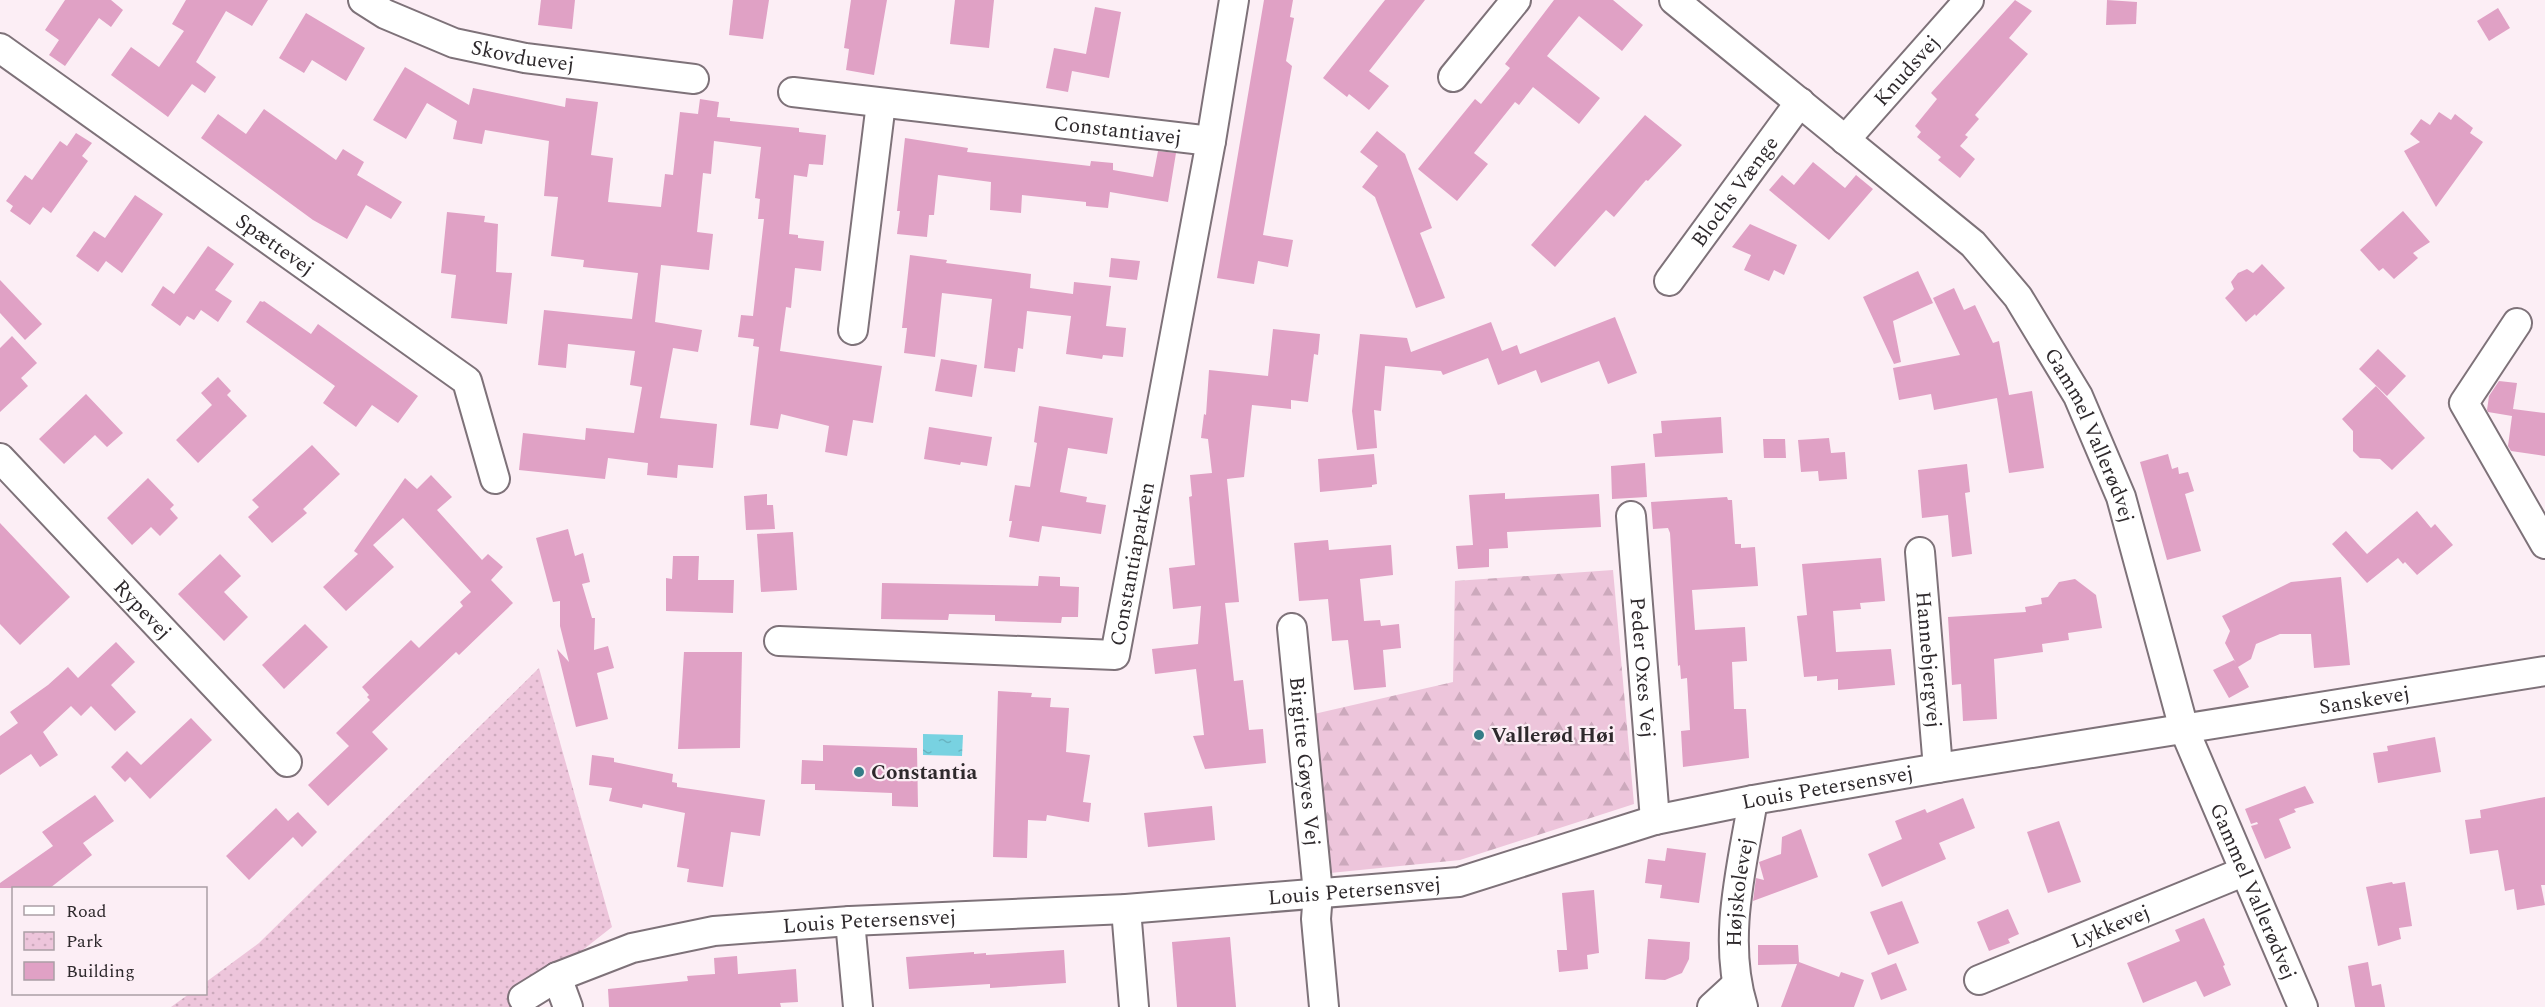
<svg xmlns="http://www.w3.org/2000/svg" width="2545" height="1007" viewBox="0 0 2545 1007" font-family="Spectral,serif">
  <defs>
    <pattern id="forest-firs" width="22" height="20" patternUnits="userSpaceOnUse" patternTransform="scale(1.5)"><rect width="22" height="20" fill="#edc5db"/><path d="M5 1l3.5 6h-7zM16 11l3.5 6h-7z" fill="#cca9bc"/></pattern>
    <pattern id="park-dots" width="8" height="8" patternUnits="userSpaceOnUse" patternTransform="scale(1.5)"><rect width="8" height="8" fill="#edc5db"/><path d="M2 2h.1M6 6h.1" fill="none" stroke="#cca9bc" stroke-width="1.8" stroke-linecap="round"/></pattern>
    <pattern id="water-ripples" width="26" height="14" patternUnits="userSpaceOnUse" patternTransform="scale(1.5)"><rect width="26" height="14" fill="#78d2e1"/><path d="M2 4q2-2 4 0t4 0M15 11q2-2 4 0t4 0" fill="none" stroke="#68b4c1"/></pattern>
  </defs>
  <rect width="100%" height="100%" fill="#fceef5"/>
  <path fill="url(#forest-firs)" d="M1613,570l21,234 -174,56 -130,13 -16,-159 139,-32 2,-101z"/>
  <path fill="url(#park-dots)" d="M539,668l73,259 -102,80h-339l18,-13h17v-12l53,-39z"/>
  <path fill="url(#water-ripples)" d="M923,734l40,1 -1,21 -39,-1z"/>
  <g fill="#e0a1c5">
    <path d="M65,0h46l12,10 -12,17 -12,-9 -34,48 -16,-11 10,-15 -14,-10z"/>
    <path d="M186,0h82l-16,26 -26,-15 -30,51 20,15 -11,16 -13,-9 -24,33 -57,-42 20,-28 28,20 25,-36 -12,-7z"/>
    <path d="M541,0h34l-3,29 -34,-4z"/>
    <path d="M733,0h36l-6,39 -34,-4z"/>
    <path d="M851,0h36l-13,75 -28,-5 3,-21 -5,-1z"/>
    <path d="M955,0h39l-5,48 -39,-4z"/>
    <path d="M1264,0h29l-3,17 4,1 -8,43 6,5 -29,169 30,5 -5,27 -30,-6 -4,23 -37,-6z"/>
    <path d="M1385,0h40l-56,71 20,15 -20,24 -20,-16 -2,3 -24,-19z"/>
    <path d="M1554,0h59l30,25 -21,26 -43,-35 -32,40 53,42 -21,26 -46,-37 -14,18 -4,-3 -41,51 14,11 -31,37 -39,-32 57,-70 6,5 29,-36 -5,-4z"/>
    <path d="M2015,0l17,11 -23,27 19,16 -53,61 4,4 -14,16 3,2 -8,9 15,13 -15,19 -22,-18 3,-3 -24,-20 4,-5 -6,-6 22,-27 -6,-6z"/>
    <path d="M2107,0l30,2 -1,22 -30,1z"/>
    <path d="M1095,7l26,5 -12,66 -37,-7 -4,21 -22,-4 8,-40 32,6z"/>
    <path d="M2498,8l12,20 -21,13 -12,-20z"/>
    <path d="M306,13l59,35 -19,33 -34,-21 -8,13 -25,-15z"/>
    <path d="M405,67l64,38 4,-17 92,19 1,-9 32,4 -7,53 22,3 -5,44 53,5 4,-33 8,1 7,-63 18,2 2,-15 19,3 -2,15 13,1v3l69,7v4l27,3 -3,30 -14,-1 -2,13 -13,-2 -5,59 9,1v3l26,3 -3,30 -26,-3 -4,40 -5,-1 -6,44 102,15 -9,57 -20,-3 -6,36 -22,-4 4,-26 -48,-12 -3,15 -28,-4 9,-78 -6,-1 1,-7 -16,-2 3,-22 12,1 11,-97h-6l2,-20 -5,-1 6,-51 -47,-6 -3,33 -8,-1 -6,59 16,2 -4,36 -48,-5 -6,57 47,8 -4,22 -25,-4 -13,70 57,6 -4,44 -35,-3 -1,13 -30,-3 1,-12 -40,-5 -3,21 -86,-9 4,-37 62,7 1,-12 48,5 8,-46 -12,-2 5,-34 -67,-7 -2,24 -28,-3 6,-55 88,9 6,-46 -55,-6 1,-7 -33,-4 7,-59 -14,-1 5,-55 -64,-11 -3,14 -29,-5 4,-18 -30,-18 -21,36 -33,-19z"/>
    <path d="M264,109l72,51 7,-11 21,13 -7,13 45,27 -11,17 -25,-14 -19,34 -34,-19 -112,-82 17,-24 28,20z"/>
    <path d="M2439,112l12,8 4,-6 18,14 -3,5 13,9 -47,65 -32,-56 16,-9 -10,-8 11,-15 9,6z"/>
    <path d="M1645,115l37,30 -34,36 -2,-1 -32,37 -8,-7 -51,57 -24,-22z"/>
    <path d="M1377,131l28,23 27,74 -12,5 25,65 -29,10 -41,-111 -13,-10 16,-21 -18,-14z"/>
    <path d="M76,133l16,10 -10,13 6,5 -37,52 -8,-6 -13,18 -20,-14 3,-5 -7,-5 19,-26 7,5 28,-39 7,5z"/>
    <path d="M905,138l63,10 -1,4 123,14 1,-5 22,2v7l40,7 5,-26 18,2 -8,49 -58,-10 -2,16 -22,-2v-4l-64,-7 -1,18 -31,-3 1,-28 -53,-7 -4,40h-5l-2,22 -30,-3 3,-23h-3z"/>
    <path d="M1813,162l32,26 11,-13 17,14 -44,51 -60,-50 13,-15 12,10z"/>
    <path d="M135,195l28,19 -41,59 -16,-12 -8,11 -22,-16 18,-25 11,7z"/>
    <path d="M2403,211l27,31 -17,11 5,5 -24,21 -11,-11 -4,3 -19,-21z"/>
    <path d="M447,212l38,4 -1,6 14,2 -2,48 16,1 -5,51 -56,-6 5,-43 -15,-2z"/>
    <path d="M1750,224l47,21 -13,30 -10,-5 -5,11 -25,-11 7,-15 -19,-8z"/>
    <path d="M208,246l26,18 -19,26 17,11 -14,21 -17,-12 -7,10 -7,-4 -7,10 -29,-21 12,-19 11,8z"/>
    <path d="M910,255l37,5 -1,3 85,11 -1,14 43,6 1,-12 37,4 -5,40 20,2 -3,29 -20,-2 -1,4 -36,-5 5,-38 -44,-5 -4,38 -5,-1 -3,24 -31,-4 8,-69 -50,-6 -7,64 -31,-4 3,-25h-5z"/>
    <path d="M1111,258l29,3 -3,19 -28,-3z"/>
    <path d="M2262,264l23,24 -29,28 -1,-2 -9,8 -21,-24 9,-9 -3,-7 7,-9 9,-4 6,4z"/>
    <path d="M1918,271l15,32 -40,18 8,41 -7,2 -31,-67z"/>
    <path d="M0,280l42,44 -17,16 -25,-27z"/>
    <path d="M1954,288l10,22 11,-5 18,38 6,-2 10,54 23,-4 12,77 -35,5 -12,-75 -63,12 -3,-16 -32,6 -6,-32 67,-13 -27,-57z"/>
    <path d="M260,301l3,1 1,-1 47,33 7,-10 100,72 -20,27 -26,-18 -16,22 -33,-24 12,-17 -89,-64z"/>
    <path d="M1615,317l22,56 -29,11 -9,-23 -58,22 -5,-13 -38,15 -10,-27 -45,17 -2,-4 -56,-5 -4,45 -7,-1 3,38 -20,2 -5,-39 8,-77 47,4 4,14 80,-30 11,29 15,-6 3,9z"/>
    <path d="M1273,329l47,5 -2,21 -4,-1 -6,48 -17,-2v9l-39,-4 -8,72 -17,2 12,123 -14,1 9,78 9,-1 6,50 14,-1 3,34 -61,6 -12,-33 11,-1 -8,-66 -41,5 -3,-25 46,-5 3,-38 -28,3 -4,-41 26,-3 -6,-68 3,-1 -2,-21 22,-2 -4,-34 -7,-1 3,-24 2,1 3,-45 59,6z"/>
    <path d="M12,336l25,27 -16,15 7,8 -28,26v-64z"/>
    <path d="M2378,349l28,27 -19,20 -28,-27z"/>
    <path d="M941,359l36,6 -5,32 -37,-6z"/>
    <path d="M218,377l13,14 -4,4 20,21 -49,47 -22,-23 36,-35 -11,-12z"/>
    <path d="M2499,381l18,2 -4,26 32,4v43l-34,-5 -3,-5 4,-30 -24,-4 -1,-2 2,-14z"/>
    <path d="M2376,386l49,52 -33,32 -12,-11 -20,-1 -7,-7v-20l-11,-12z"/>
    <path d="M86,394l37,39 -16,14 -12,-12 -31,29 -25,-25z"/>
    <path d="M1039,406l74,12 -6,36 -39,-6 -8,44 27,5 -1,5 20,3 -5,29 -59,-8 -3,16 -30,-5 3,-16h-3l6,-36 15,2 7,-44 -3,-1z"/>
    <path d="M1721,417l2,36 -68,4 -2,-23 9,-1 -1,-12z"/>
    <path d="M929,427l63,10 -5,29 -26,-4 -1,3 -36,-6z"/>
    <path d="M1829,438l2,15 14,-1 2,27 -28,2 -1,-10 -17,1 -3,-32z"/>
    <path d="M1763,439h22l1,19h-22z"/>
    <path d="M312,445l28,29 -37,35 4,4 -35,30 -24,-26 11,-10 -7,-7z"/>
    <path d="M1374,454l3,30 -5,1v2l-52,5 -2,-33z"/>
    <path d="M2168,454l4,15 6,-2 1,7 9,-2 6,19 -9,3 16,57 -34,9 -27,-98z"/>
    <path d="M1645,463l2,34 -35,2 -1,-33z"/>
    <path d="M1967,464l3,28 -5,1 7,61 -20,3 -4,-42 -26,3 -4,-48z"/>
    <path d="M431,475l21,22 -15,13 45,50 6,-6 15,13 -12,13 22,23 -54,52 -3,-3 -84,80 16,17 -60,57 -20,-21 41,-39 -13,-13 34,-33 -3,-3 2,-2 -7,-8 49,-47 8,8 2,-2 42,-40 -3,-4 11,-10 -68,-74 -30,27 21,22 -48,44 -23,-24 35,-33 -4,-3 51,-73 12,11z"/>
    <path d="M148,478l26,27 -4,4 8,9 -18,18 -9,-9 -19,18 -25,-27z"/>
    <path d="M1505,493v6l94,-5 2,33 -94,5 1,16 -19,1v18l-31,2 -2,-23 17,-1 -4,-50z"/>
    <path d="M767,494v11h6l2,24 -29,1 -2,-34z"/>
    <path d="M1727,497l1,3h4l3,44h6v4l14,-1 3,39 -66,4 3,40 50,-3 2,34 -15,1 2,47h12l3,49 -66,9 -2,-36 9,-1 -3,-52 -6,1 -1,-14 -2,1 -8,-133 -2,-5 -15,1 -2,-27z"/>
    <path d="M2417,511l14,17 4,-4 18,21 -36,30 -12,-13 -2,2 -5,-6 -31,25 -35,-39 14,-13 21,23z"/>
    <path d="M0,523l70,74 -50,48 -20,-21z"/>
    <path d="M568,529l7,27 8,-3 7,29 -8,2 10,34h3l-1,32 14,-4 6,22 -17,5 11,46 -32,8 -19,-78 12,13 -9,-36v-25l-7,1 -17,-64z"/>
    <path d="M793,532l4,58 -36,2 -4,-58z"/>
    <path d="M1328,540l1,10 62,-5 2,30 -33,4 4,42 16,-1 1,6 18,-2 2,24 -18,2 3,37 -32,3 -6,-50 -16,1 -4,-42 -29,2 -5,-58z"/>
    <path d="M220,554l21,22 -17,16 24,25 -24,24 -46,-47z"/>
    <path d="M673,556h26l-1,24h36l-1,33 -67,-2v-33l6,1z"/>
    <path d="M1881,558l4,43 -25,2 1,6 -28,2 3,41 55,-3 4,36 -57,5v-11l-21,2v-5l-13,1 -7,-61 10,-1 -5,-51z"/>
    <path d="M1039,576l21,1v9l19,1 -1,30h-16l-1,6 -66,-2v-6l-46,-1 -1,6 -67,-1 1,-36 156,3z"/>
    <path d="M2341,577l9,88 -36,3 -3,-34h-31l-24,10 -5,15 -13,8 11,20 -20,11 -16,-28 21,-10 2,3 -11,-20 5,-12 -8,-15 69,-34z"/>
    <path d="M2075,579l21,16 6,33 -34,5 1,7 -27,4 1,8 -49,7 3,60 -34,2 -2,-37 -9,1 -4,-68 78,-5 -1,-5 17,-3 -1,-6 7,-1 11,-15z"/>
    <path d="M305,624l23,23 -44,42 -22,-24z"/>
    <path d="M116,642l19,20 -24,23 25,27 -21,19 -24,-25 -10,10 -10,-10 -28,26 15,23 -18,12 -9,-13 -31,21v-39l18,-13 -8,-11 38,-27 20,-18 10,11z"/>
    <path d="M684,652h58l-2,96 -62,1z"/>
    <path d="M998,691l34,2 -1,4 20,1 -1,9 19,1 -3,44 24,3 -7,47 8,1 -2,19 -42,-7 -1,6 -18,-1 -1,38 -34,-1z"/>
    <path d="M191,718l21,22 -62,59 -20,-22 -5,5 -14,-15 16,-16 14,14z"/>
    <path d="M2435,737l6,35 -63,11 -5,-30 15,-2 -1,-5z"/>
    <path d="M823,745l94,3 1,59 -26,-1v-13l-77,-3v-6h-14l1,-24 21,1z"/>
    <path d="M592,755l22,3v4l59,12 -1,8 5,1v4l88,13 -5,36 -29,-4 -8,55 -36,-5 2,-13 -12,-2 8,-54 -42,-9 -1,4 -33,-7 3,-13 -23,-3z"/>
    <path d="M2305,786l9,17 -20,6 2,3 -17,7 12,29 -26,11 -14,-33 7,-2 -1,-2 -6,2 -6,-15z"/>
    <path d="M95,795l19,26 -31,22 9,12 -42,33h-50v-5l53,-37 -11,-14z"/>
    <path d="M2545,797v88h-4l4,20 -28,5 -3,-21 -9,2 -7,-41 -28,4 -5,-34 16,-2 -1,-8z"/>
    <path d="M1963,798l12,30 -36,15 7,16 -64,28 -14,-33 34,-15 -7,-18 30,-12 2,4z"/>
    <path d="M1212,806l3,34 -67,7 -4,-34z"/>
    <path d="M276,808l12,13 10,-9 19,20 -15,15 -9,-10 -44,43 -23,-24z"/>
    <path d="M2059,821l22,61 -33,11 -21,-61z"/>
    <path d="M1801,829l17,48 -65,24 3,-23 8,2 -5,-18 22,-8 1,-17z"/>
    <path d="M1667,848l39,5 -7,50 -39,-5 2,-13 -17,-2 3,-24 17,2z"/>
    <path d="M2392,882l1,2 12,-2 7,44 -13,2 2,11 -23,7 -12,-59z"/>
    <path d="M1594,890l5,63 -12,2 1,14 -29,3 -2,-22h10l-5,-57z"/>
    <path d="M1902,901l17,42 -31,12 -18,-43z"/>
    <path d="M2008,909l11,25 -11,5 2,4 -21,8 -12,-29z"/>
    <path d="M2204,918l21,47 -2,1 8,19 -27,12 -8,-16 -53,22 -16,-40 53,-22 -5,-11z"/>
    <path d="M1230,937l6,70h-59l-5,-65z"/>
    <path d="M1648,939l42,3 -1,17 -7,14 -17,7 -20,-1z"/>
    <path d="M1758,945h40l1,17 40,15 2,-5 23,8 -10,27h-73l16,-43 -39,1z"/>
    <path d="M1064,950l2,33 -76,5v-4l-81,5 -3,-32 68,-5v2l12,-1v2z"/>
    <path d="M737,956l1,18 58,-5 2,33 -18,1 1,4h-172l-1,-18 80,-8 -1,-5 28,-2 -1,-16z"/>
    <path d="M2368,962l4,24 9,-2 4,23h-30l-7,-41z"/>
    <path d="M1896,963l11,27 -26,10 -10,-27z"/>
  </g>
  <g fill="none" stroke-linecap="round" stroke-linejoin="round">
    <defs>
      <g id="minor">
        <path id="s1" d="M363,0l22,14 69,29 71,15 169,21"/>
        <path id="s2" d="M1674,0l299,244 45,53 60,99 43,101 63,232 119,278"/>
        <path id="s3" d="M0,48l467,333 28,98"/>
        <path d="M1453,77l63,-77"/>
        <path id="s4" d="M793,92l418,49 23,-141"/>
        <path id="s5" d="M1845,140l124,-140"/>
        <path id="s6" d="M1669,281l131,-179"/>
        <path d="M2517,323l-53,80 81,141"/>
        <path d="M853,330l28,-227"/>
        <path id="s7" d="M0,458l287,304"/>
        <path id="s8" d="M1631,516l24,304"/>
        <path id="s9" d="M1920,552l18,216"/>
        <path id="s10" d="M1292,628l26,265 -2,26 8,88"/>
        <path id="s11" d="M779,641l336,14 96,-514"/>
        <path d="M1126,909l8,98"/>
        <path d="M850,921l8,86"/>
        <path d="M557,977l11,30"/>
        <path id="s12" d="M1979,980l264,-108"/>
        <path id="s13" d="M523,998l34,-21 75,-29 82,-17 136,-10 276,-12 333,-27 196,-62 98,-20 185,-32 607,-97"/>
        <path d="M1712,1007l24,-22"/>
        <path id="s14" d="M1743,1007c-21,-68 -1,-140 10,-207"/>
      </g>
    </defs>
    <use href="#minor" stroke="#7e7279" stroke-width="32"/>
    <use href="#minor" stroke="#fff" stroke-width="28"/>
  </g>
  <g fill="#357c87" stroke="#fceef5" stroke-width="2">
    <circle cx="1479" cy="735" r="6"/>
    <circle cx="859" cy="772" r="6"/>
  </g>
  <g text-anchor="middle" stroke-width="4.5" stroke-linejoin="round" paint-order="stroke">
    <g font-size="21" fill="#2e292c" stroke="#fceef5">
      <text dy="7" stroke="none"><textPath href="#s1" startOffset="171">Skovduevej</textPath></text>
      <text dy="7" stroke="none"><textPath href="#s5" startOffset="93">Knudsvej</textPath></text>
      <text dy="7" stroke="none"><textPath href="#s4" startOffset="327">Constantiavej</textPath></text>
      <text dy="7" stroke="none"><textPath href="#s6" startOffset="111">Blochs Vænge</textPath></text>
      <text dy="7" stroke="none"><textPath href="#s3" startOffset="338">Spættevej</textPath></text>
      <text dy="7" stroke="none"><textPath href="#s2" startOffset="612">Gammel Vallerødvej</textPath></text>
      <text dy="7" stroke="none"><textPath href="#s11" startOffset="429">Constantiaparken</textPath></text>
      <text dy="7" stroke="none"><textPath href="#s7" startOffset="208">Rypevej</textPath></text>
      <text dy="7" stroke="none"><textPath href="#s9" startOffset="108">Hannebjergvej</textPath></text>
      <text dy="7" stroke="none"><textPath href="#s8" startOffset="152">Peder Oxes Vej</textPath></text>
      <text dy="7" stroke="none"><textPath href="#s13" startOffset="1876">Sanskevej</textPath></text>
      <text dy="7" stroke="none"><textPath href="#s10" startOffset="134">Birgitte Gøyes Vej</textPath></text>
      <text dy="7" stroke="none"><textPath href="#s13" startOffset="1332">Louis Petersensvej</textPath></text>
      <text dy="7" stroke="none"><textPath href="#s13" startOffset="846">Louis Petersensvej</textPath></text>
      <text dy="7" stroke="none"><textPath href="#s2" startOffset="1098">Gammel Vallerødvej</textPath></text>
      <text dy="7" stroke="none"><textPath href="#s14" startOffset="116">Højskolevej</textPath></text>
      <text dy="7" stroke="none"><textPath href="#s13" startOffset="360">Louis Petersensvej</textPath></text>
      <text dy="7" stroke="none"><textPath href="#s12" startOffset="142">Lykkevej</textPath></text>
    </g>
    <g font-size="21" font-weight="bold" fill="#2e292c" stroke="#fceef5" text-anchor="start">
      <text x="1491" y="742">Vallerød Høi</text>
      <text x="871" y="779">Constantia</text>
    </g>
  </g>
  <rect x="12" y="887" width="195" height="108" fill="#fceef5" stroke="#aa9fa5" stroke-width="1.5"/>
  <rect x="24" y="906" width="30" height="9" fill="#ffffff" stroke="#aa9fa5" stroke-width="1.5"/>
  <text x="66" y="917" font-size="18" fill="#2e292c">Road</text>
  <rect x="24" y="932" width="30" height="18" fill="url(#park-dots)" stroke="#aa9fa5" stroke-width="1.5"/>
  <text x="66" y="947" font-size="18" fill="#2e292c">Park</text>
  <rect x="24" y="962" width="30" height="18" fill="#e0a1c5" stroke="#aa9fa5" stroke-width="1.5"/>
  <text x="66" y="977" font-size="18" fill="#2e292c">Building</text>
</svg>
